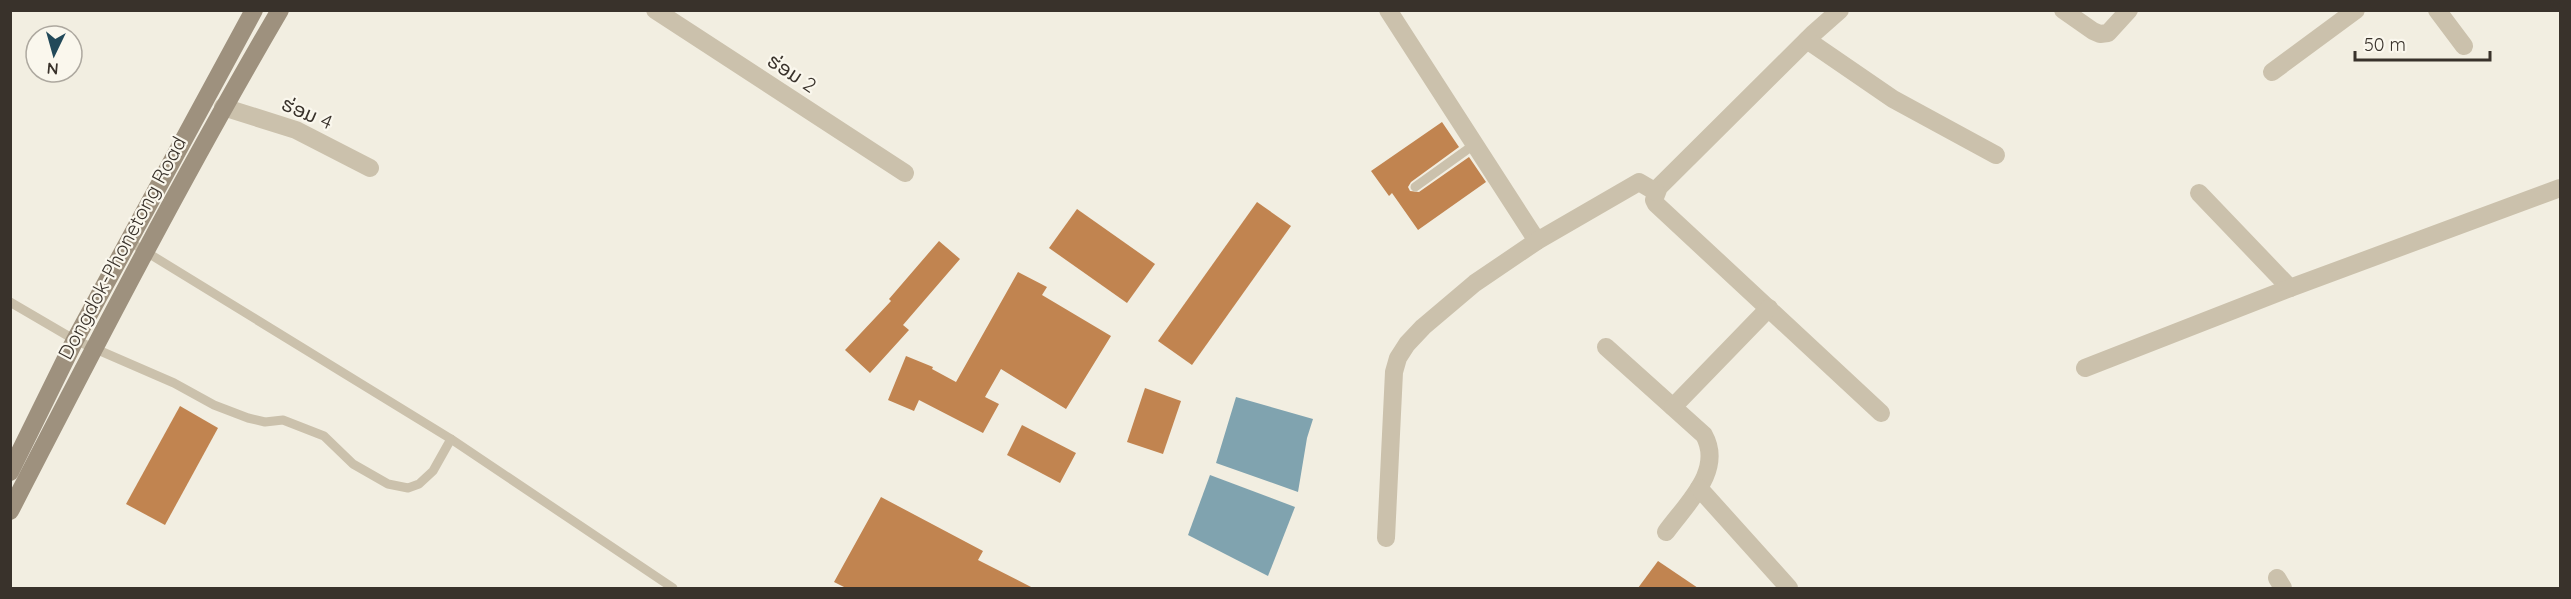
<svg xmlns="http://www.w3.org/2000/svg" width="2571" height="599" viewBox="0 0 2571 599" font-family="Quicksand,'Noto Sans Lao',sans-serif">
  <rect width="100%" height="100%" fill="#f2eee1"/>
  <g fill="#80a3af">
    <path d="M1236,397l77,22 -6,19 -9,54 -82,-29z"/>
    <path d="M1210,475l85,32 -27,69 -80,-41z"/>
  </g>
  <g fill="#c18450">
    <path d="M1442,122l17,25 -48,35 -3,5 2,4 9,1 50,-35 17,25 -68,48 -26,-37 -3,3 -18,-25z"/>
    <path d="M1257,202l34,24 -99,139 -34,-24z"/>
    <path d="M1077,209l78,55 -28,39 -78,-55z"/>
    <path d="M939,241l21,18 -57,66 6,5 -39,43 -25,-23 46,-49 -2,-2z"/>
    <path d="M1018,272l29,15 -5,8 69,41 -45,73 -65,-40 -16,28 14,7 -16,29 -64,-33 -5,11 -26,-11 18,-44 27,11 -1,2 24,13z"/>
    <path d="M1145,388l36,13 -18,53 -36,-12z"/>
    <path d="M180,406l38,22 -53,97 -39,-21z"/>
    <path d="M1022,425l54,28 -16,30 -53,-28z"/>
    <path d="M881,497l102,54 -5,9 55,28h-187l-12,-6z"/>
    <path d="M1658,561l40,27h-60z"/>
  </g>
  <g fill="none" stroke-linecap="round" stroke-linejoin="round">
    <g stroke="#cbc1ac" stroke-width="9">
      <path d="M1415,187l60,-43"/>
      <path d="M130,242l321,197 222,149"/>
      <path d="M10,302l65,38 99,43 40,22 34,13 17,4 18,-2 41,16 29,28 35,20 20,4 11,-4 14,-13 18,-32"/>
    </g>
    <g stroke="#cbc1ac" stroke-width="18">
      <path d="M655,10l250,163"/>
      <path d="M1388,10l149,231"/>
      <path d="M1840,10l-26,23 -155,154 -5,13 2,4 225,209"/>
      <path d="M2063,10l30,21 7,3 8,-1 21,-23"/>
      <path d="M2437,10l27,36"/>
      <path d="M1807,40l86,59 103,56"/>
      <path d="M2272,72l84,-62"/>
      <path d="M223,107l73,23 74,38"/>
      <path d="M2199,193l91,95"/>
      <path d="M1606,347l98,88c20,36 -18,69 -38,97"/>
      <path d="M2085,368l205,-80 270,-100"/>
      <path d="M1673,407l96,-99"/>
      <path d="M1699,488l90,100"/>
      <path d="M1386,538l8,-166 4,-14 9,-14 16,-17 52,-44 62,-42 102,-59 17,10"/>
      <path d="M2277,578l6,10"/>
    </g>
    <g stroke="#9e917e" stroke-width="18">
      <path d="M10,472l65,-132 179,-330"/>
      <path d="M10,511c87,-169 174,-337 270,-501"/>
    </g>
  </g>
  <g text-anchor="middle" stroke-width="4.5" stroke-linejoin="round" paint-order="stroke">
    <g font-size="20" fill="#39322b" stroke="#faf7ed">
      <text transform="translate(792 73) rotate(33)" y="7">ຮ່ອມ 2</text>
      <text transform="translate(307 113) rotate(23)" y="7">ຮ່ອມ 4</text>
      <text transform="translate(122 248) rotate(-62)" y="7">Dongdok-Phonetong Road</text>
    </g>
  </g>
  <rect width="2571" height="599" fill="none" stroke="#39322b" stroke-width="24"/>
  <g transform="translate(54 54) rotate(185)"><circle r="28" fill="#faf7ed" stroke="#ada89f" stroke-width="1.5"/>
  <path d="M0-4.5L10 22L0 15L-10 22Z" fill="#224959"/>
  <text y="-9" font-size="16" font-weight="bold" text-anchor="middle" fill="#39322b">N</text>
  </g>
  <path d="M2355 51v9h135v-9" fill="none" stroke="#39322b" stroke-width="3"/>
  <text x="2364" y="51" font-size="18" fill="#39322b" stroke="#faf7ed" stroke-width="4.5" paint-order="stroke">50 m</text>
</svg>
